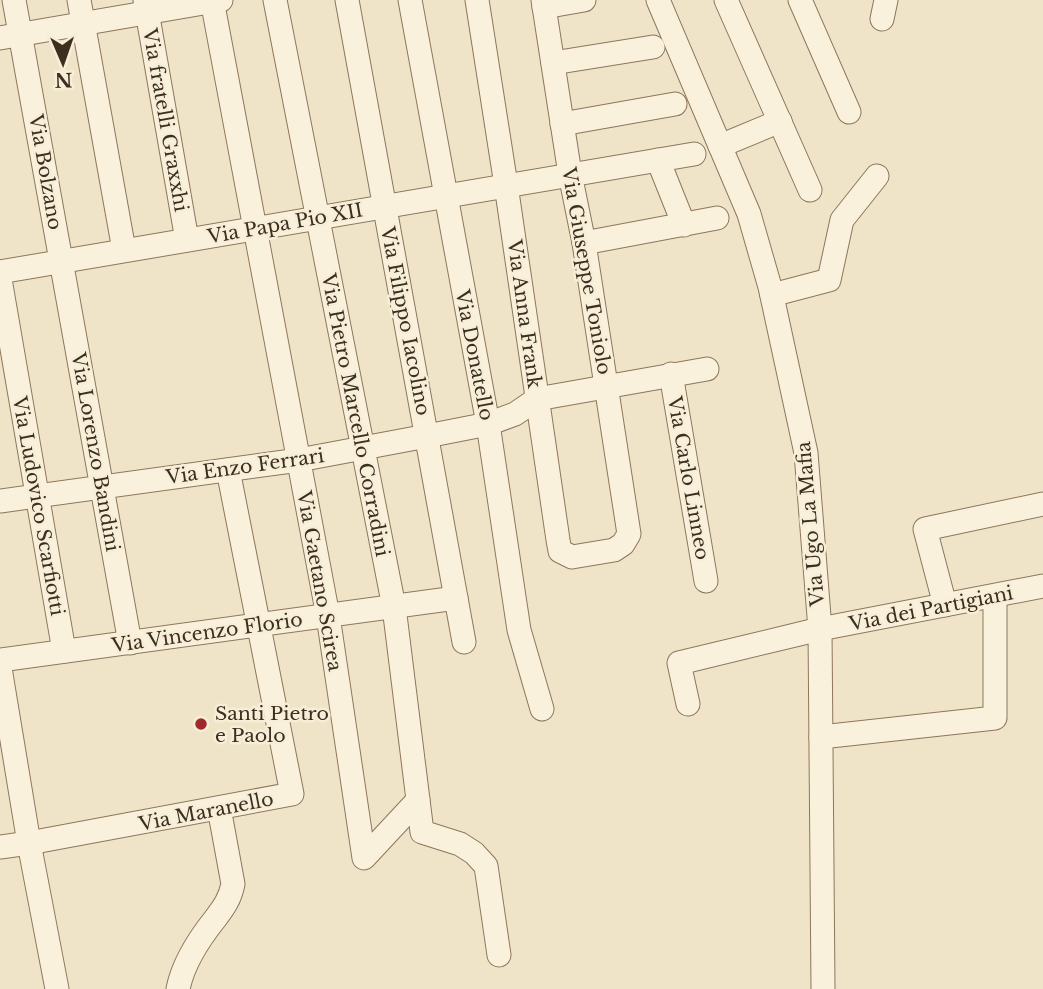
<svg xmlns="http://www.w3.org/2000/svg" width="1043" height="989" viewBox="0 0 1043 989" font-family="'Libre Baskerville',serif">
  <rect width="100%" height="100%" fill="#f0e4c8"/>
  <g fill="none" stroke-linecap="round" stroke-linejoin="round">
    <defs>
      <g id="street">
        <path d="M14,0l116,643"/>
        <path d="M79,0l45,250"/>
        <path d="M145,0l42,240"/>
        <path d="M212,0l116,616 36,242 54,-58"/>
        <path d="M275,0l119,607 28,225 38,12 14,9 12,13 13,89"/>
        <path d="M347,0l117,642"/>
        <path d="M410,0l78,424 31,206 23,79"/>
        <path d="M477,0l29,185 52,355 2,11 12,6 42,-7 9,-6 6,-10 -45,-291 -14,-69 -27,-174"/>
        <path d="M658,0l91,214 21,73 36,166 14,176 3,360"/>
        <path d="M726,0l84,190"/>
        <path d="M800,0l49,112"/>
        <path d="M544,7l40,-7"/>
        <path d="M882,19l4,-19"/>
        <path d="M0,38l221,-38"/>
        <path d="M553,63l100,-16"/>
        <path d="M562,124l113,-20"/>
        <path d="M720,146l60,-25"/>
        <path d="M658,160l26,65"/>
        <path d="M584,243l133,-25"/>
        <path d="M0,272l694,-118"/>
        <path d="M0,279l64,372"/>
        <path d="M772,295l57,-15 13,-60 35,-44"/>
        <path d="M671,374l35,207"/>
        <path d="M0,501l299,-41 128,-24 61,-12 27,-10 22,-15 170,-30"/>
        <path d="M945,605l-20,-76 118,-25"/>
        <path d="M0,660l456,-62"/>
        <path d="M0,668l29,175 28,146"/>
        <path d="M688,704l-9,-41 141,-34 223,-43"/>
        <path d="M821,737l174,-19v-121"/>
        <path d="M0,847l29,-4 263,-49 -64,-324"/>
        <path d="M178,989c5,-25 21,-50 37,-70 9,-12 15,-20 18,-35l-14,-76"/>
      </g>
    </defs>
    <use href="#street" stroke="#8d765c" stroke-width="25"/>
    <use href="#street" stroke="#faf1dc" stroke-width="23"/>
  </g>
  <circle fill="#9e2a2b" stroke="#f7eed8" stroke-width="2.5" cx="201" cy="724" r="7"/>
  <g text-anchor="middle" stroke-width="5" stroke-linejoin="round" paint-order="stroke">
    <g font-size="19" fill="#3d2e20" stroke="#f7eed8">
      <text transform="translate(166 120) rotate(80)" y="7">Via fratelli Graxxhi</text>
      <text transform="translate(46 172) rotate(80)" y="7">Via Bolzano</text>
      <text transform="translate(285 223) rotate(-10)" y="7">Via Papa Pio XII</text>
      <text transform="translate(587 271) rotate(80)" y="7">Via Giuseppe Toniolo</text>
      <text transform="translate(525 314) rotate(82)" y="7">Via Anna Frank</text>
      <text transform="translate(406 321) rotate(79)" y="7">Via Filippo Iacolino</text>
      <text transform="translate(475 355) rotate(79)" y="7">Via Donatello</text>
      <text transform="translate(356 415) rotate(79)" y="7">Via Pietro Marcello Corradini</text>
      <text transform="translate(96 452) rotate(80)" y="7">Via Lorenzo Bandini</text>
      <text transform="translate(245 466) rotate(-8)" y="7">Via Enzo Ferrari</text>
      <text transform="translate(689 478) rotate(80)" y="7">Via Carlo Linneo</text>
      <text transform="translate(39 506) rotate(80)" y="7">Via Ludovico Scarfiotti</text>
      <text transform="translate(810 524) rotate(-95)" y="7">Via Ugo La Mafia</text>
      <text transform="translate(320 581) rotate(80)" y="7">Via Gaetano Scirea</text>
      <text transform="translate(931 608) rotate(-11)" y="7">Via dei Partigiani</text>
      <text transform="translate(207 632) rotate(-8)" y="7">Via Vincenzo Florio</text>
      <text transform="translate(206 811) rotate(-11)" y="7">Via Maranello</text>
    </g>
    <g font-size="19" fill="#3d2e20" stroke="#f7eed8" text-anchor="start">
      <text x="215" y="720">Santi Pietro<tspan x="215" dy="22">e Paolo</tspan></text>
    </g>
  </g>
  <g transform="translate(63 63) rotate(178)" stroke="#f7eed8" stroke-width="5" paint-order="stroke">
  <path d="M0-5L12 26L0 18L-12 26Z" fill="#3d2e20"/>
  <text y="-10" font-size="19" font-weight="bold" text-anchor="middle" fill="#3d2e20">N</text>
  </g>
</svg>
